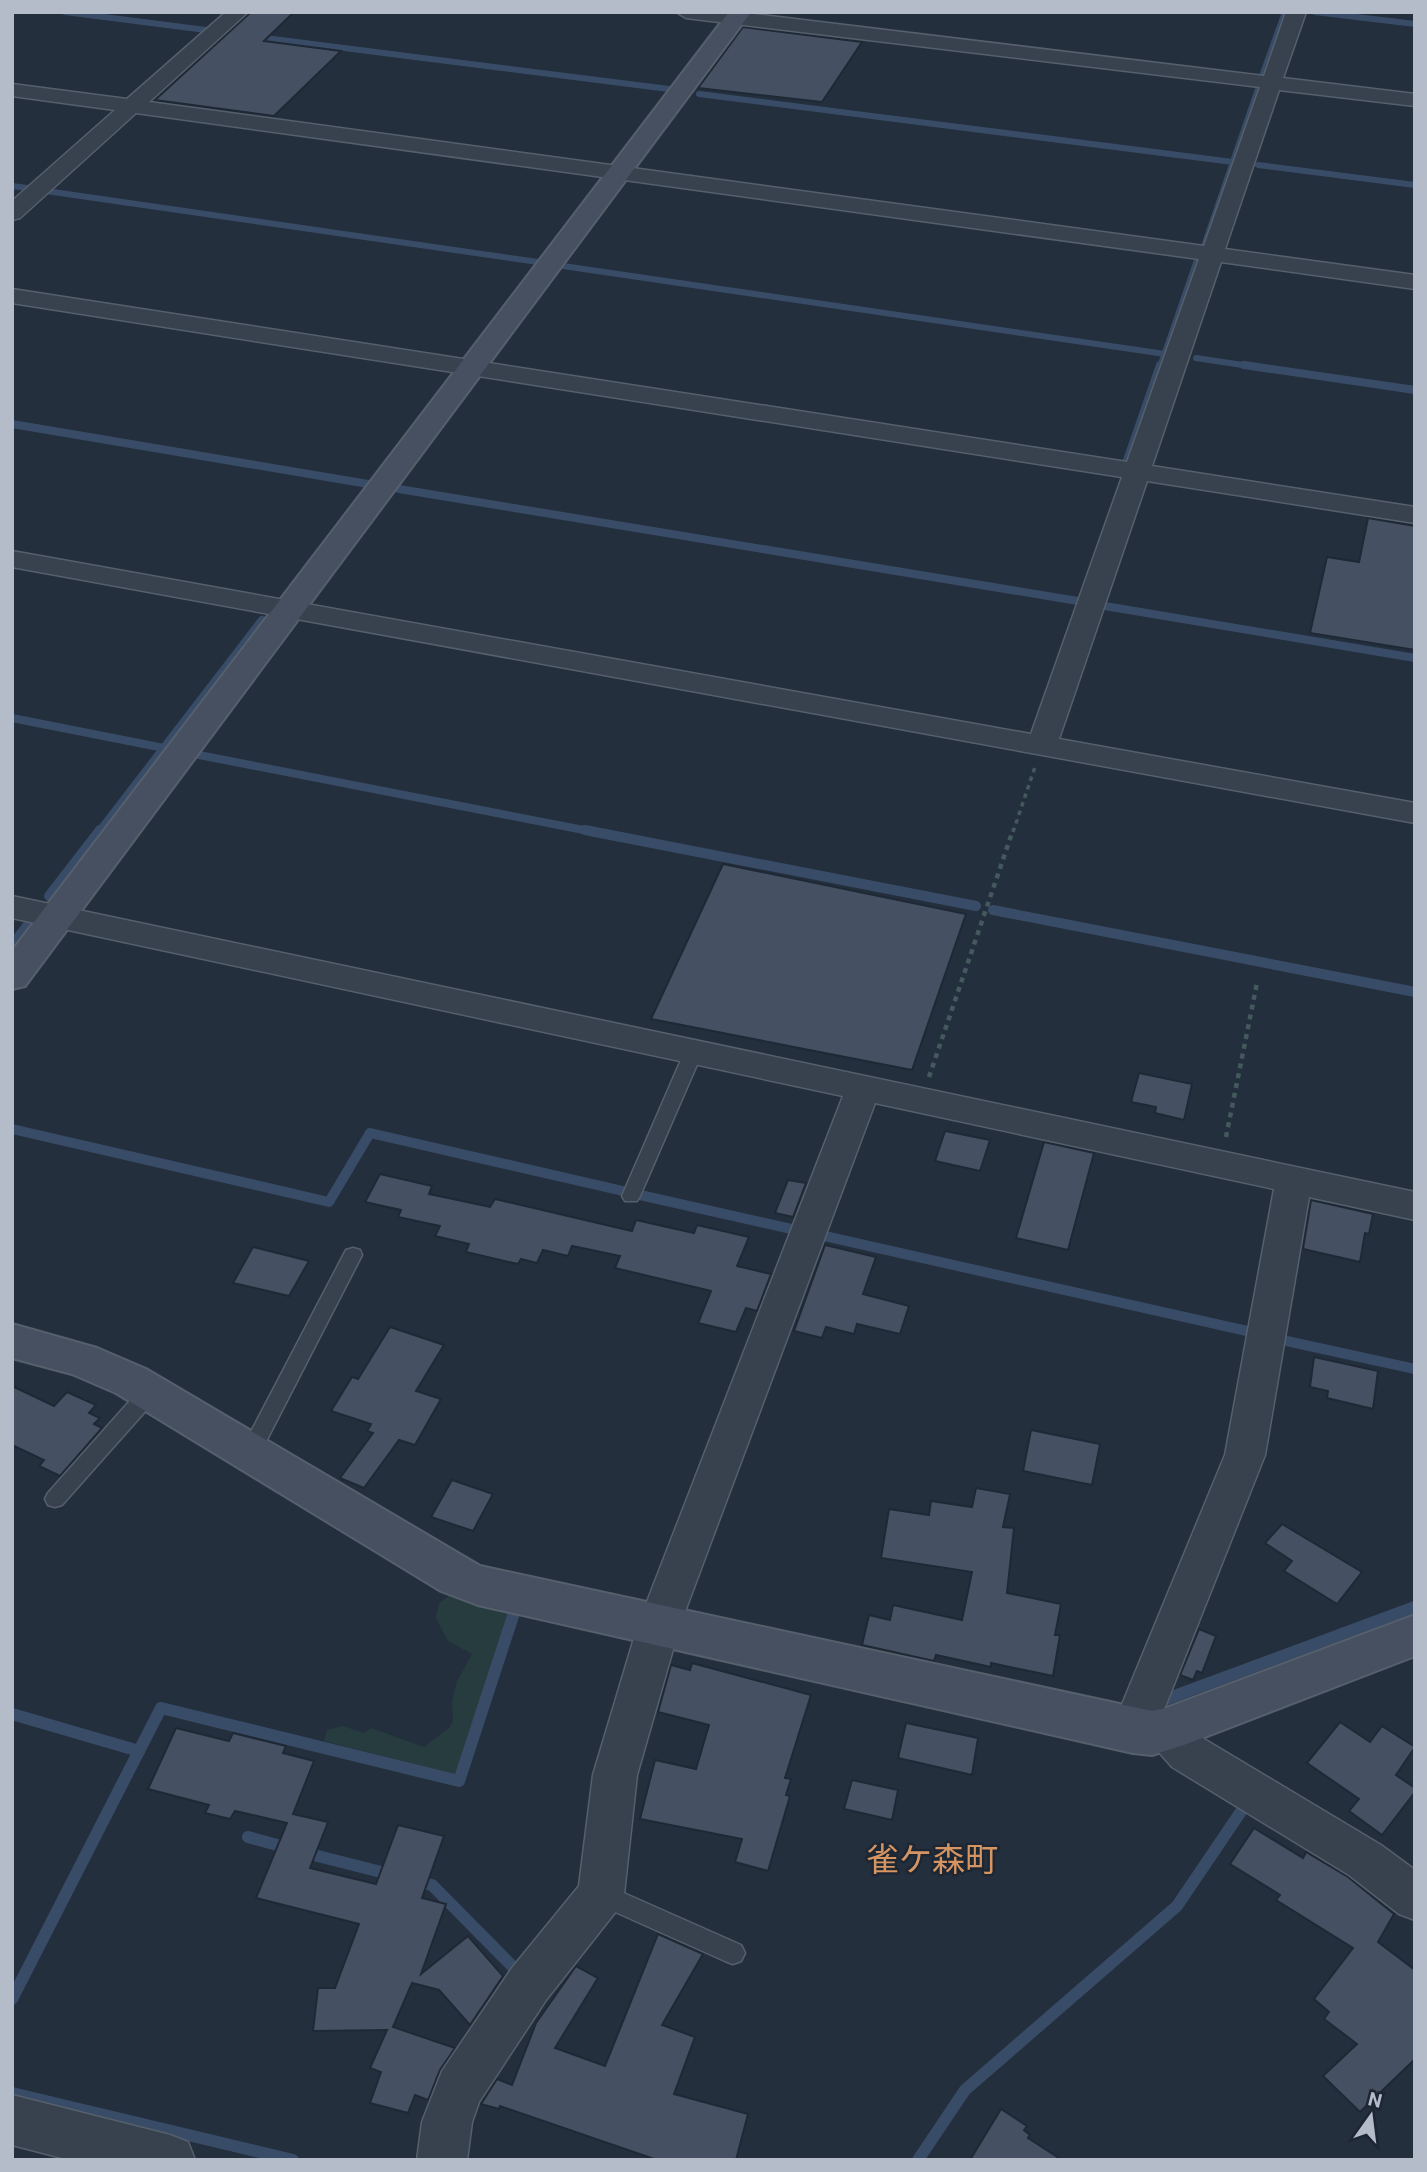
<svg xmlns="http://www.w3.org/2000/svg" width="1427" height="2172" viewBox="0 0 1427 2172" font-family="Roboto,'Noto Sans JP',sans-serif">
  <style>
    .green { fill: #263c3f }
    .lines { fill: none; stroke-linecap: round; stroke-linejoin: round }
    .stream-far3 { stroke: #394c67; stroke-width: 6 }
    .stream-far2 { stroke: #394c67; stroke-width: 8 }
    .stream-far1 { stroke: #394c67; stroke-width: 10 }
    .stream { stroke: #394c67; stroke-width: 12 }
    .building { fill: #455162; stroke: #1f2835; stroke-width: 2 }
    .lane-casing { stroke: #565f6c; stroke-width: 3 }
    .street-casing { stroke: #565f6c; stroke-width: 3 }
    .secondary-casing { stroke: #565f6c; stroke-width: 4 }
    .path-far1 { stroke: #44595c; stroke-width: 3.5; stroke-dasharray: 4.5 4.5; stroke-linecap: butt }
    .path { stroke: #44595c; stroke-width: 4.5; stroke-dasharray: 5 5; stroke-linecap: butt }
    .lane { fill: #38414e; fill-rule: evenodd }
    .street { fill: #38414e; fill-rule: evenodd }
    .secondary { fill: #465061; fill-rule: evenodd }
    .labels { text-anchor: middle; stroke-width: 5; stroke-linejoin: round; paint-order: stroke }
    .near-quarter-label { font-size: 33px; fill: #d59563; stroke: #1d2633 }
  </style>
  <rect width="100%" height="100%" fill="#242f3e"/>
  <path class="green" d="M449,1596L512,1609L456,1775L324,1741L327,1730L343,1726L364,1733L371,1728L424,1747L450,1727L453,1721L452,1702L457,1681L472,1654L448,1641L436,1618L439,1603Z"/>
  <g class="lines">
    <g class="stream-far3">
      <path d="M65,12L206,30"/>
      <path d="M1315,12L1415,24"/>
      <path d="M257,37L669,89"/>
      <path d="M1262,76L1285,12"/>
      <path d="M699,94L1233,162"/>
      <path d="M1258,165L1415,185"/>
      <path d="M12,186L27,188"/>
      <path d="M46,191L538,262"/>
      <path d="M1204,246L1258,89"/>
      <path d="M563,266L1165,354"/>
      <path d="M1196,358L1256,367"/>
      <path d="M1160,367L1197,260"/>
    </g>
    <g class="stream-far2">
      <path d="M1244,365L1415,390"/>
      <path d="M12,424L368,484"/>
      <path d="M1126,463L1160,365"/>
      <path d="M399,489L1084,602"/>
      <path d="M1099,605L1415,658"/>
      <path d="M12,718L164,748"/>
      <path d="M199,755L594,832"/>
      <path d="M99,832L262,620"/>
    </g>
    <g class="stream-far1">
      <path d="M585,830L976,906"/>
      <path d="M49,896L100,830"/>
      <path d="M993,910L1415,992"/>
      <path d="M12,945L27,926"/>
      <path d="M12,1129L329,1202L370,1133L623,1191"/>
      <path d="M640,1195L796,1230"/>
      <path d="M820,1235L1247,1331"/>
      <path d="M1282,1340L1415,1369"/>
    </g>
    <g class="stream">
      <path d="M1161,1701L1415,1607"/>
      <path d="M12,1714L139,1751"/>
      <path d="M248,1837L288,1848"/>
      <path d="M302,1852L393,1875"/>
      <path d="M414,1881L432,1885L522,1976"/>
      <path d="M12,1999L161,1708L459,1781L514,1613"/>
      <path d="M12,2093L293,2160"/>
      <path d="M918,2160L965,2090L1177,1906L1244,1807"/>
    </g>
  </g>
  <g class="building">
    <path d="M251,12H294L264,41L341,51L274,116L155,100Z"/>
    <path d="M743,27L862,42L822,102L698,88Z"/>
    <path d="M1368,518L1415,526V650L1310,633L1327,557L1359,562Z"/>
    <path d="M723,864L966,914L912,1070L651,1019Z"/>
    <path d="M1139,1073L1192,1084L1184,1120L1155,1113L1156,1107L1131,1102Z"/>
    <path d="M945,1131L990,1140L980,1171L935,1161Z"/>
    <path d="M1044,1142L1094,1153L1068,1250L1016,1238Z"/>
    <path d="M380,1174L432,1186L429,1194L490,1207L495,1199L632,1231L636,1220L694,1233L697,1225L749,1237L737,1266L771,1274L757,1311L746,1308L736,1332L698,1323L711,1291L615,1268L620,1256L572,1246L568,1256L543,1250L537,1263L521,1259L518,1264L466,1252L469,1244L435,1236L440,1226L398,1217L401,1210L365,1202Z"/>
    <path d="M788,1180L806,1183L793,1217L775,1213Z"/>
    <path d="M1311,1200L1373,1214L1369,1234L1365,1233L1360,1262L1303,1249Z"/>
    <path d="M825,1245L876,1257L863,1294L909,1306L900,1334L857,1324L854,1334L826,1327L822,1338L794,1331Z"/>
    <path d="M253,1247L309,1261L289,1296L233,1283Z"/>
    <path d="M390,1327L444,1345L416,1391L441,1399L415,1445L399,1440L364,1488L340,1478L373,1433L367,1431L371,1424L331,1411L352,1377L358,1379Z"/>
    <path d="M1314,1357L1378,1371L1373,1409L1327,1398L1328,1391L1310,1387Z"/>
    <path d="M12,1386L54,1406L67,1392L96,1405L89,1413L100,1418L94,1424L102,1428L60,1476L39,1466L44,1460L12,1445Z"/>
    <path d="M1031,1430L1100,1444L1092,1485L1023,1471Z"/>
    <path d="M452,1480L493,1494L473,1531L431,1517Z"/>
    <path d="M976,1488L1010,1494L1003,1527L1014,1528L1007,1593L1061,1604L1055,1635H1060L1053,1676L991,1663V1667L936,1655L934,1661L862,1645L869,1615L890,1620L893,1605L962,1620L972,1572L881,1558L889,1509L929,1515L931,1501L972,1507Z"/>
    <path d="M1282,1524L1362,1572L1337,1604L1284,1571L1292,1561L1265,1543Z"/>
    <path d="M1199,1629L1216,1636L1202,1673L1197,1671L1193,1680L1180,1675Z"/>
    <path d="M692,1663L811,1695L785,1778L791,1779L786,1795L790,1796L768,1871L735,1862L742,1839L640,1819L655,1760L696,1769L709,1725L658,1712L671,1665L690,1670Z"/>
    <path d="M1340,1722L1370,1742L1382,1726L1415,1747L1396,1775L1415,1788V1792L1382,1835L1349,1811L1359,1799L1307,1763Z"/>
    <path d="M906,1723L978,1738L972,1775L898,1758Z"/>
    <path d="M176,1728L229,1741L233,1733L286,1746L283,1753L314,1761L293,1814L328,1822L310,1868L376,1884L398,1825L444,1836L422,1898L446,1904L421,1974L468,1936L503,1976L470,2025L439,1990L412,1983L393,2027L455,2048L440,2070L428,2100L415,2095L408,2113L370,2103L381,2072L370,2068L387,2030L313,2031L318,1988H335L359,1924L256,1898L287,1823L235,1811L230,1819L205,1813L209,1805L148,1789Z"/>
    <path d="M852,1780L898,1790L892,1820L844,1809Z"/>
    <path d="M1254,1828L1303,1858L1306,1852L1348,1877L1394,1914L1378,1942L1415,1970V2059L1360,2112L1323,2076L1357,2044L1324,2019L1329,2012L1314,1999L1353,1948L1276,1900L1280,1895L1230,1864Z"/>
    <path d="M658,1934L703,1954L662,2025L695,2037L674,2094L748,2114L736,2160H657L500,2106L499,2109L481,2104L497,2079L512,2085L536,2023L576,1966L598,1978L555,2048L605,2066Z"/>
    <path d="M1001,2109L1027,2126L1024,2130L1030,2135L1028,2138L1062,2160H970Z"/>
  </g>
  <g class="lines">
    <g class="lane-casing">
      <g id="lane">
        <path d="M693,1047L702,1053L640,1196L637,1201H625L622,1196L684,1053Z"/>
        <path d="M353,1248L360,1250L362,1255L257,1459L250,1461L243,1459L240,1453L243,1447L346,1250Z"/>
        <path d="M150,1384L157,1386L160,1392L157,1398L62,1505L55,1507L48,1505L45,1499L48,1493L143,1386Z"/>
        <path d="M601,1883L741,1945L745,1953L741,1961L733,1964L725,1961L593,1902L589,1894L593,1886Z"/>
      </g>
    </g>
    <g class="street-casing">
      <g id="street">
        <path d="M226,12H248L149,102L1204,246L1260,87L686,18L676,12H737L1264,76L1286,12H1306L1283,78L1415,94V106L1279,90L1225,249L1415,275V289L1221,262L1152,466L1415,507V523L1147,481L1059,739L1415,803V823L12,567V551L1031,734L1122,477L12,303V289L1127,462L1199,259L136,113L20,218L12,220V201L115,110L12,96V84L127,99Z"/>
        <path d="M12,896L1415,1192V1220L1309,1197L1265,1455L1163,1712L1167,1710L1183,1716L1204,1739L1381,1845L1415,1870V1920L1399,1914L1349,1875L1172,1767L1150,1742L1149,1745L1133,1751L1117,1745L1111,1731L1225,1455L1274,1189L875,1103L680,1625L637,1775L624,1894L617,1910L546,2000L479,2102L472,2122L467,2160H417L422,2122L442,2071L512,1968L579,1886L593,1775L638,1625L843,1096L12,918Z"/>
        <path d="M12,2095L170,2135L188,2142L195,2160H70L12,2145Z"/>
      </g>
    </g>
    <g class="secondary-casing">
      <g id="secondary">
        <path d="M729,12H751L25,986L12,989V951Z"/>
        <path d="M12,1324L97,1348L146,1369L480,1566L1152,1711L1166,1708L1415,1615V1656L1184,1745L1152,1755L1133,1753L478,1605L441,1591L116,1393L72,1374L12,1358Z"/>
      </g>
    </g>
    <path class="path-far1" d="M1013,832L1035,767"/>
    <g class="path">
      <path d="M929,1077L1013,830"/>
      <path d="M1226,1137L1257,983"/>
    </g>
    <use href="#lane" class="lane"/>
    <use href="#street" class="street"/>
    <use href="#secondary" class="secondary"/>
  </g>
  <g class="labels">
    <g class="near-quarter-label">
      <text x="932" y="1871">雀ケ森町</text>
    </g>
  </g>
  <rect width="1427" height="2172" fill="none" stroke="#b4bcc9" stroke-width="28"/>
  <g transform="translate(1371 2116) rotate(14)" stroke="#1d2633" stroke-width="5" paint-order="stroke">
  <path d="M0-5L12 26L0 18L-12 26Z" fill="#b4bcc9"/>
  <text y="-10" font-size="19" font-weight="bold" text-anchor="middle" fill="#b4bcc9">N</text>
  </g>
</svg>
